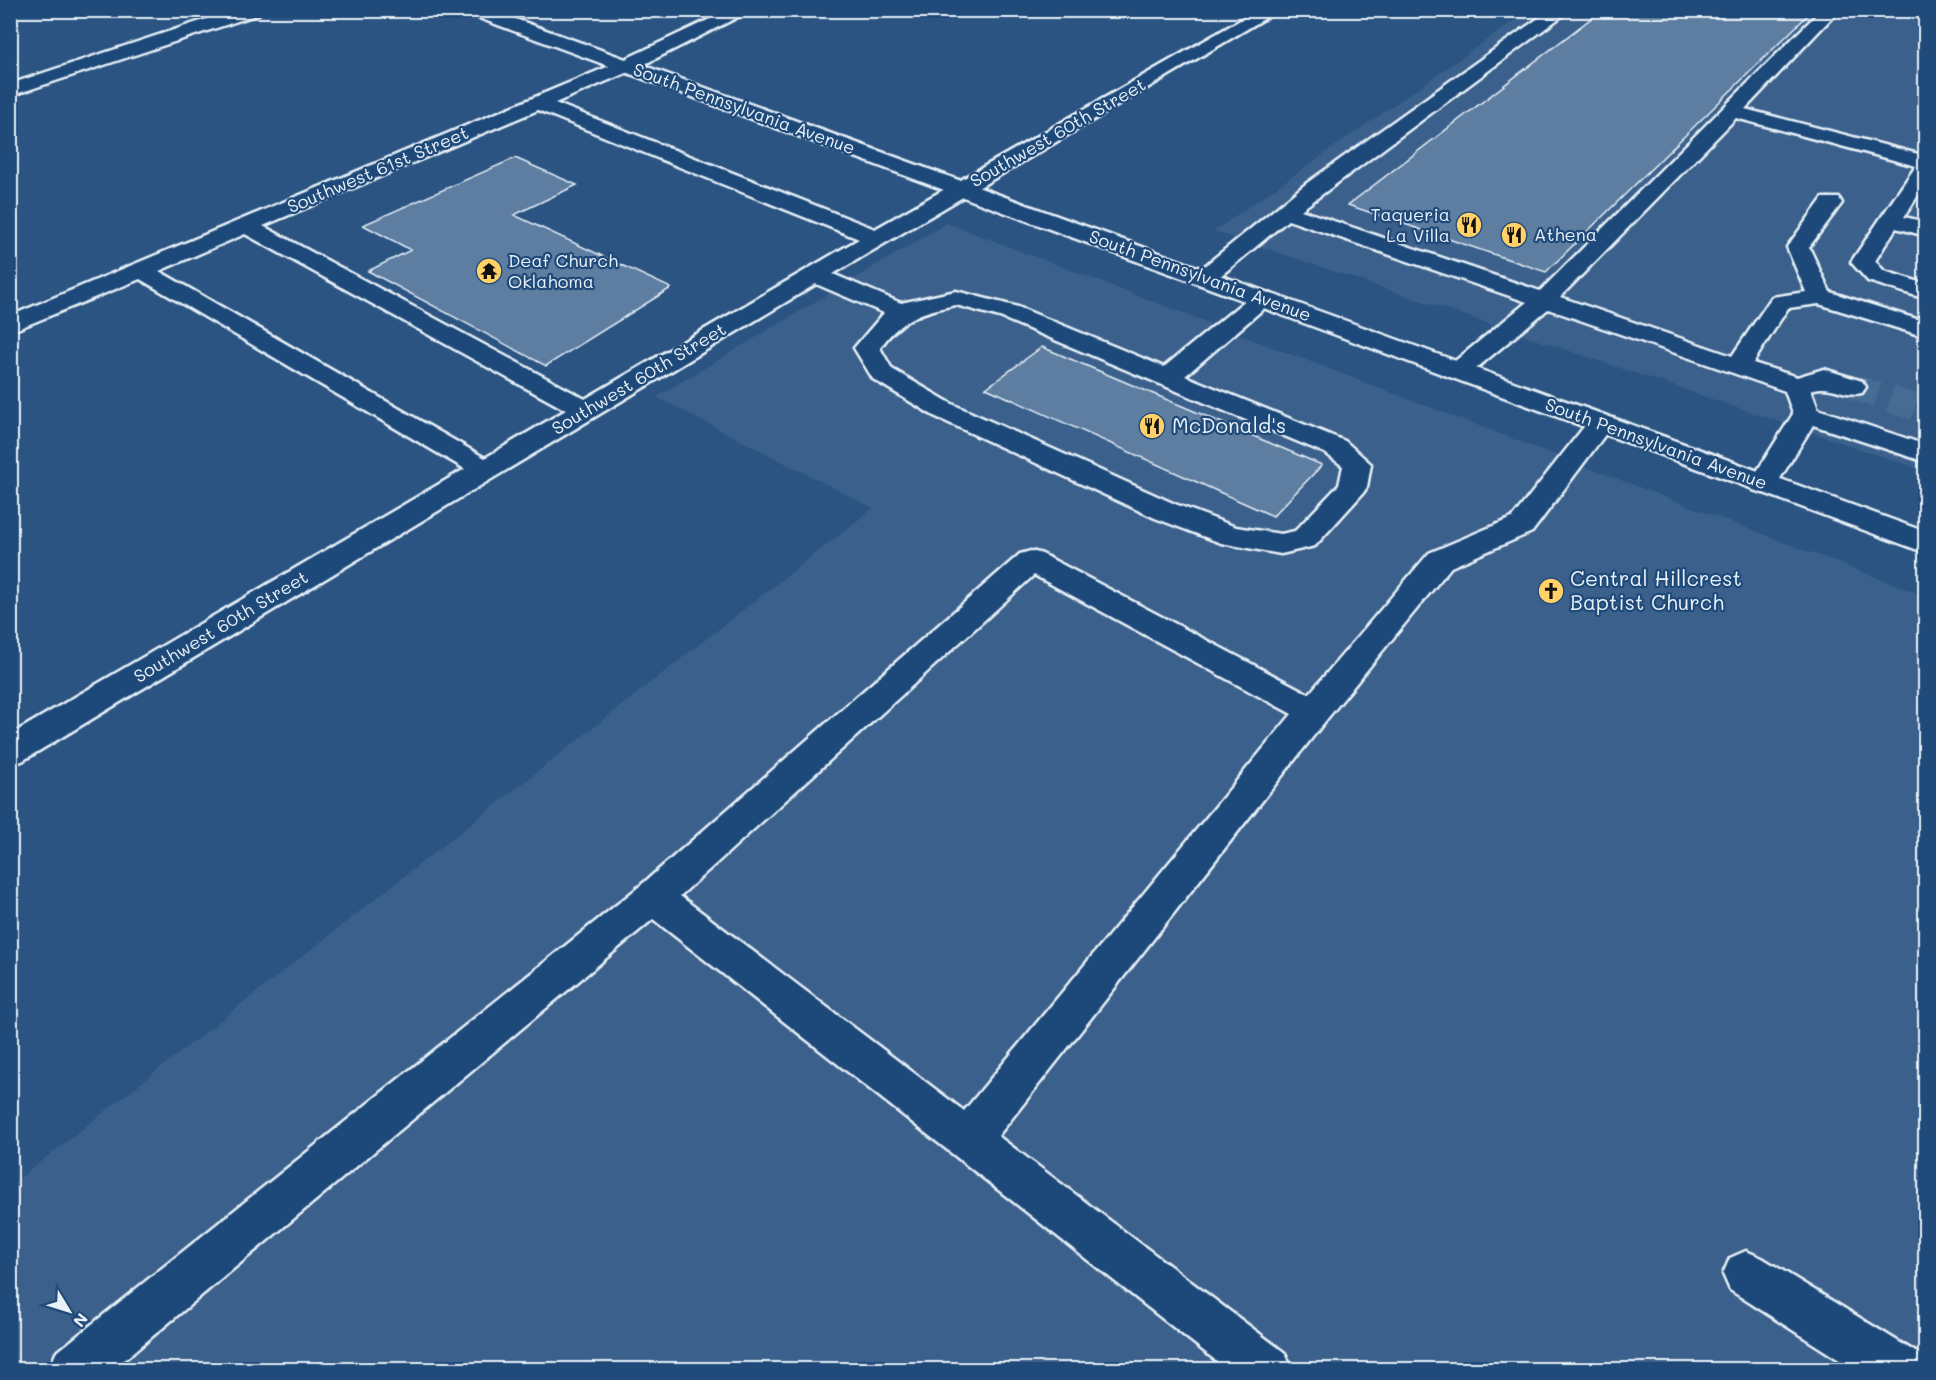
<svg xmlns="http://www.w3.org/2000/svg" width="1936" height="1380" viewBox="0 0 1936 1380" font-family="Mali,sans-serif">
  <style>
    .built { fill: #3a608b }
    .building { fill: #5d7da1; stroke: #e8f1f8; stroke-width: 1.5 }
    .lines { fill: none; stroke-linecap: round; stroke-linejoin: round }
    .minor-tunnel { stroke: #476c94; stroke-width: 26; stroke-dasharray: 26 13; stroke-linecap: butt }
    .minor-casing { stroke: #e8f1f8; stroke-width: 5 }
    .major-casing { stroke: #e8f1f8; stroke-width: 5 }
    .minor { fill: #1f4a7a; fill-rule: evenodd }
    .major { fill: #1f4a7a; fill-rule: evenodd }
    .labels { text-anchor: middle; stroke-width: 4.5; stroke-linejoin: round; paint-order: stroke }
    .far-street-label { font-size: 18px; fill: #e8f1f8; stroke: #1f4a7a }
    .far-poi-label { font-size: 18px; fill: #e8f1f8; stroke: #1f4a7a; text-anchor: start }
    .poi-label { font-size: 21px; fill: #e8f1f8; stroke: #1f4a7a; text-anchor: start }
  </style>
  <rect width="100%" height="100%" fill="#2b5482"/>
  <filter id="ink" filterUnits="userSpaceOnUse"><feTurbulence type="fractalNoise" baseFrequency=".0167" numOctaves="2"/><feDisplacementMap in="SourceGraphic" scale="12" xChannelSelector="R" yChannelSelector="G"/><feConvolveMatrix kernelMatrix="1 2 1 2 8 2 1 2 1" color-interpolation-filters="sRGB"/></filter>
  <g filter="url(#ink)">
    <g class="built">
      <path d="M1528,11H1925V471L1214,231Z"/>
      <path d="M947,223L1925,596V1369L11,1370V1185L873,508L656,397Z"/>
    </g>
    <g class="building">
      <path d="M1602,10H1813L1546,272L1348,205Z"/>
      <path d="M515,158L577,185L514,215L671,288L546,366L368,271L411,250L363,225Z"/>
      <path d="M1042,347L1322,465L1273,516L986,388Z"/>
    </g>
    <g class="lines">
      <path class="minor-tunnel" d="M1853,387L1926,411"/>
      <g class="minor-casing">
        <g id="minor">
          <path d="M234,10H261L259,14L10,96V84Z"/>
          <path d="M729,10H752L633,70L555,103L875,229L1258,10H1279L833,274L901,303L956,291L1018,307L1164,367L1253,294H1269L1273,299L1269,304L1185,376L1345,441L1371,464L1367,487L1363,493L1315,546L1281,554L1221,543L1155,518L934,416L873,379L854,348L884,313L816,284L22,761L10,765V735L465,469L140,279L10,332V316L619,62ZM538,110L859,239L585,399L263,226ZM245,234L566,410L485,458L159,271ZM956,305L1000,317L1325,453L1343,466L1339,485L1295,531L1281,534L1236,527L1175,504L952,404L892,369L880,348C900,319 922,311 956,305Z"/>
          <path d="M1550,10H1570L1301,210L1540,291L1821,10H1839L1745,109L1926,156V183L1904,217L1926,222V236L1896,228L1875,261L1884,271L1926,284V299L1868,281L1851,262L1916,166L1736,118L1560,297L1732,356L1772,297L1806,292L1787,247L1823,198H1839L1842,203L1809,247L1830,292L1926,322V337L1819,304L1788,308L1753,363L1797,377L1824,369L1862,381L1866,387L1862,393C1842,397 1832,383 1811,390L1818,409L1926,445V462L1813,425L1773,490L1763,493L1753,490L1749,484L1793,414L1785,391L1548,309L1467,376L1458,379L1449,376L1445,371L1449,366L1527,302L1288,220L1212,283H1196L1192,278L1196,273L1307,183Z"/>
          <path d="M1600,416L1609,418L1613,424L1532,532L1451,567L1326,720L998,1136L1285,1353L1292,1370H1228L653,919L112,1370H49L56,1353L640,886L1020,554L1031,551L1042,554L1309,694L1429,553L1512,518L1591,418ZM1034,575L1292,714L964,1111L680,896Z"/>
          <path d="M1746,1251L1762,1258L1917,1353L1924,1370H1855L1730,1290L1723,1274L1730,1258Z"/>
        </g>
      </g>
      <g class="major-casing">
        <path id="major" d="M466,10H491L1926,532V553L468,14Z"/>
      </g>
      <use href="#minor" class="minor"/>
      <use href="#major" class="major"/>
    </g>
  </g>
  <defs>
    <g id="restaurant-disc" transform="scale(1.35)"><circle r="9.5" fill="#ffd166" stroke="#1f4a7a"/><path d="M-5-6h1v4h1v-4h1v4h1v-4h1v5L-1.5 .5V6h-2V.5L-5-1ZM5-6V6H3V1.5H1.5Q1.5-4 5-6Z" fill="#111"/></g>
    <g id="temple-disc" transform="scale(1.35)"><circle r="9.5" fill="#ffd166" stroke="#1f4a7a"/><path d="M0-6L5-2H3V0L6.5 2.5H4V6H1.5V3h-3V6H-4V2.5H-6.5L-3 0V-2H-5Z" fill="#111"/></g>
    <g id="church-disc" transform="scale(1.35)"><circle r="9.5" fill="#ffd166" stroke="#1f4a7a"/><path d="M-1.2-6h2.4v3.5h3.3v2.4h-3.3V6h-2.4V-.1h-3.3v-2.4h3.3Z" fill="#111"/></g>
  </defs>
  <g fill-rule="evenodd">
    <use href="#restaurant-disc" x="1469" y="225"/>
    <use href="#restaurant-disc" x="1514" y="235"/>
    <use href="#temple-disc" x="489" y="271"/>
    <use href="#restaurant-disc" x="1152" y="426"/>
    <use href="#church-disc" x="1551" y="591"/>
  </g>
  <g class="labels">
    <g class="far-street-label">
      <text transform="translate(744 109) rotate(20)" y="6">South Pennsylvania Avenue</text>
      <text transform="translate(1058 133) rotate(-30)" y="6">Southwest 60th Street</text>
      <text transform="translate(378 170) rotate(-23)" y="6">Southwest 61st Street</text>
      <text transform="translate(1200 276) rotate(20)" y="6">South Pennsylvania Avenue</text>
      <text transform="translate(639 379) rotate(-31)" y="6">Southwest 60th Street</text>
      <text transform="translate(1656 444) rotate(20)" y="6">South Pennsylvania Avenue</text>
      <text transform="translate(221 627) rotate(-31)" y="6">Southwest 60th Street</text>
    </g>
    <g class="far-poi-label">
      <text x="1450" y="221" text-anchor="end">Taqueria<tspan x="1450" dy="21">La Villa</tspan></text>
      <text x="1534" y="241">Athena</text>
      <text x="508" y="267">Deaf Church<tspan x="508" dy="21">Oklahoma</tspan></text>
    </g>
    <g class="poi-label">
      <text x="1172" y="433">McDonald's</text>
      <text x="1570" y="586">Central Hillcrest<tspan x="1570" dy="24">Baptist Church</tspan></text>
    </g>
  </g>
  <rect width="1936" height="1380" fill="none" stroke="#1f4a7a" stroke-width="36"/>
  <rect x="18" y="18" width="1900" height="1344" fill="none" stroke="#e8f1f8" stroke-width="2" filter="url(#ink)"/>
  <g transform="translate(69 1311) rotate(128)" stroke="#1f4a7a" stroke-width="4.5" paint-order="stroke">
  <path d="M0-4.5L10 22L0 15L-10 22Z" fill="#e8f1f8"/>
  <text y="-9" font-size="16" font-weight="bold" text-anchor="middle" fill="#e8f1f8">N</text>
  </g>
</svg>
